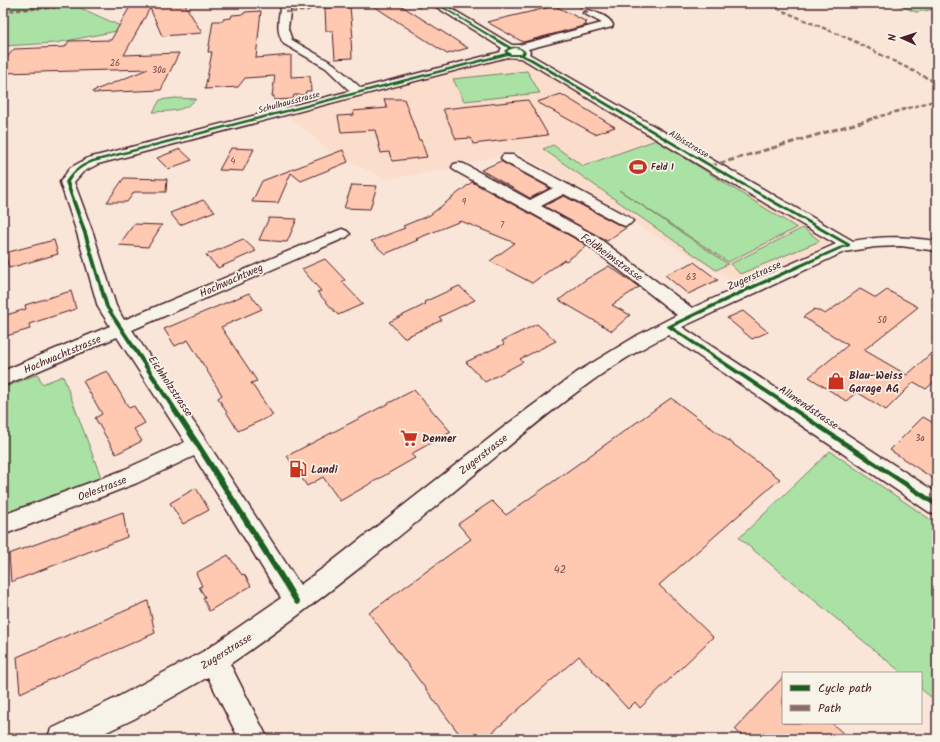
<svg xmlns="http://www.w3.org/2000/svg" width="940" height="742" viewBox="0 0 940 742" font-family="Kalam,sans-serif">
  <style>
    .built { fill: #fbddcc }
    .green { fill: #aae1a4; stroke: #7a8068 }
    .building { fill: #ffc8b1; stroke: #4a1f2b }
    .lines { fill: none; stroke-linecap: round; stroke-linejoin: round }
    .street-casing { stroke: #4a1f2b; stroke-width: 3 }
    .street { fill: #f7f3e8; fill-rule: evenodd }
    .quiet-far1 { stroke: #8d6e63; stroke-width: 2.5; stroke-dasharray: 4.5 2.5; stroke-linecap: butt }
    .quiet { stroke: #8d6e63; stroke-width: 3; stroke-dasharray: 6 3; stroke-linecap: butt }
    .cycleway-casing { stroke: #f7f3e8; stroke-width: 3 }
    .cycleway { fill: #1b5e20; fill-rule: evenodd }
    .labels { text-anchor: middle; stroke-width: 3.5; stroke-linejoin: round; paint-order: stroke }
    .number-label { font-size: 9px; fill: #77494c }
    .far-street-label { font-size: 9px; fill: #4a1f2b; stroke: #f7f3e8 }
    .far-poi-label { font-size: 9px; font-weight: bold; fill: #4a1f2b; stroke: #f7f3e8; text-anchor: start }
    .street-label { font-size: 11px; fill: #4a1f2b; stroke: #f7f3e8 }
    .poi-label { font-size: 11px; font-weight: bold; fill: #4a1f2b; stroke: #f7f3e8; text-anchor: start }
    .near-number-label { font-size: 11px; fill: #77494c }
  </style>
  <rect width="100%" height="100%" fill="#f9e6d8"/>
  <filter id="ink" filterUnits="userSpaceOnUse"><feTurbulence type="fractalNoise" baseFrequency=".025" numOctaves="2"/><feDisplacementMap in="SourceGraphic" scale="8" xChannelSelector="R" yChannelSelector="G"/><feConvolveMatrix kernelMatrix="1 2 1 2 8 2 1 2 1" color-interpolation-filters="sRGB"/></filter>
  <g filter="url(#ink)">
    <path class="built" d="M507,54L522,55L849,245L746,290L516,151L444,170L386,179L327,150L310,133L283,113Z"/>
    <g class="green">
      <path d="M3,3H77L72,4L127,29L56,43L3,46Z"/>
      <path d="M893,3H937V9L916,12Z"/>
      <path d="M527,71L540,93L464,101L453,79Z"/>
      <path d="M175,98L196,99C184,112 170,111 153,112L160,100Z"/>
      <path d="M656,140L797,228L728,262L619,190L728,264L716,270L543,149L553,145L583,166Z"/>
      <path d="M803,228L820,241L740,274L730,264Z"/>
      <path d="M38,374L42,384L63,376L102,480L3,517V388Z"/>
      <path d="M830,451L937,524V702L921,689V673H902L739,538Z"/>
    </g>
    <g class="building">
      <path d="M132,3H184L202,33L162,36L150,8L124,55L179,53L161,90L93,93V91L148,69L3,73V62L14,49L65,47L69,41L111,40Z"/>
      <path d="M369,3H397L468,48L447,54Z"/>
      <path d="M555,6L587,22L584,23L587,25L523,42L487,22Z"/>
      <path d="M350,7L353,38H351L352,58L335,59L333,31H326L325,8Z"/>
      <path d="M261,11L256,58L291,55V77L310,76L311,91H306L305,95H294L293,99L274,100V96H272L275,76L245,78L238,87L205,89L212,52H208L213,21H223V19L231,18L232,15L244,14L245,12Z"/>
      <path d="M561,94L615,127L595,134L537,102Z"/>
      <path d="M384,99H404L419,140H421L427,157L392,161L389,152L381,153L375,130L341,132L338,116L354,115L353,111L387,108Z"/>
      <path d="M528,100L548,135L473,144L471,138L456,139L443,109Z"/>
      <path d="M231,148L254,149L243,171L219,170Z"/>
      <path d="M180,149L192,160L168,169L157,158Z"/>
      <path d="M343,150L348,162L301,181L291,173L278,203L252,202L262,181Z"/>
      <path d="M501,161L502,162L550,188L530,198L481,170Z"/>
      <path d="M124,178L167,179L166,192H134L127,202H107Z"/>
      <path d="M472,182L583,243L587,246L566,261L564,260L532,283L490,261L515,243L461,221L416,239L418,240L385,254L371,241L405,228L403,226L430,215Z"/>
      <path d="M352,185L377,186L370,209L344,208Z"/>
      <path d="M564,196L619,225L627,227L607,241L544,206Z"/>
      <path d="M203,200L215,211L180,225L170,213Z"/>
      <path d="M269,218L297,219L287,242L259,240Z"/>
      <path d="M134,224L162,225L148,247L119,245Z"/>
      <path d="M243,239L256,251L218,268L206,255Z"/>
      <path d="M54,240L58,254L9,268L5,253Z"/>
      <path d="M325,259L345,280L342,282L363,304L338,315L317,292L321,291L302,269Z"/>
      <path d="M694,262L718,280L688,294L665,275Z"/>
      <path d="M609,266L639,287L612,305L630,315L612,331L559,300L585,280Z"/>
      <path d="M459,286L475,300L439,317L442,320L404,338L389,322L426,304L424,302Z"/>
      <path d="M860,289L876,298L887,290L918,307L864,350L907,375L937,348V379L926,389L914,382L886,410L857,392L846,401L809,377L848,345L803,317L815,309L825,314Z"/>
      <path d="M71,291L76,309L29,324L30,329L3,337V316L26,309L25,305Z"/>
      <path d="M249,293L262,309L221,327L257,381L251,383L273,415L238,431L218,398L222,395L188,340L175,346L164,329Z"/>
      <path d="M743,311L768,332L752,339L727,318Z"/>
      <path d="M537,324L556,341L520,359L523,362L485,382L466,362L504,344L502,341Z"/>
      <path d="M107,371L129,408L134,406L145,423L134,429L142,441L116,454L95,418L102,414L83,381Z"/>
      <path d="M414,390L451,432L411,454L415,458L340,501L323,477L307,486L287,456Z"/>
      <path d="M671,398L780,479L659,585L713,637L640,708L635,702L628,709L579,656L485,739H463L369,613L471,539L458,524L492,501L506,515Z"/>
      <path d="M923,417L937,425V481L890,450Z"/>
      <path d="M196,488L209,510L183,524L170,503Z"/>
      <path d="M123,512L127,537L11,582L9,554Z"/>
      <path d="M228,555L242,575L244,574L251,586L209,611L203,598L205,597L199,587L202,586L196,573Z"/>
      <path d="M148,601L155,633L20,693L17,657Z"/>
      <path d="M783,677V723H832L849,739H745L735,729Z"/>
    </g>
    <g class="lines">
      <g class="street-casing">
        <path id="street" d="M281,3H291L288,29L292,40L334,64L361,88L501,52L500,51L502,48L430,3H442L512,45H519L602,23L583,13L588,10C596,12 610,17 613,25L612,27L528,49L530,52L529,54L853,241C886,235 905,237 937,241V251L901,246L875,247L844,252L682,327L937,493V515L929,512L668,335C597,370 536,424 475,474C395,540 315,606 230,664L268,739H239L208,677L134,719L92,739H47L51,729L114,699L204,651L281,598L194,456L137,483L3,535V515L121,471L185,442L117,337L3,386V371L110,326L98,307L77,233L60,182L70,168L88,158L350,91L326,68L284,44C275,31 279,18 281,3ZM507,57L520,58L528,62L706,169L836,244L692,308L596,236L541,206L564,194L620,224L625,226L630,224L633,221L630,218L513,155H503L501,158L503,161L553,188L530,200L464,164L459,163L454,164L452,167L454,170L584,242L677,315L638,335L579,371L509,423L330,563L300,585L205,439L132,330L347,237L350,234L347,231L342,229L337,231L124,320L116,306L93,233L74,182L83,172L98,164Z"/>
      </g>
      <use href="#street" class="street"/>
      <g class="quiet-far1">
        <path d="M574,3L588,13"/>
        <path d="M764,3L852,40L937,83"/>
        <path d="M418,8L422,3"/>
        <path d="M3,11L76,6L91,3"/>
        <path d="M285,12L305,11L317,6L365,5L376,3"/>
        <path d="M874,118L937,100"/>
      </g>
      <path class="quiet" d="M711,166L878,117"/>
      <g class="cycleway-casing">
        <path id="cycleway" d="M434,3H437L511,47C517,46 522,47 526,52L524,55L533,59L712,165L850,244V246L841,249L748,291L673,327L937,502V508L667,327V326L744,289L839,247L846,245L710,167L531,61L521,56H510L508,55L94,162C83,166 75,171 69,182L87,233L109,307L200,443L282,572L300,602L299,604L297,605L295,604L196,447L105,307L83,233L65,182C72,171 80,165 92,160L506,53L504,51L508,48ZM515,48L520,49L523,52L521,54H511L507,51L511,49Z"/>
      </g>
      <use href="#cycleway" class="cycleway"/>
    </g>
  </g>
  <defs>
    <g id="stadium-bare" transform="scale(1.38)"><path d="M0-5a6.5 5 0 1 0 0 10a6.5 5 0 1 0 0-10ZM-3.5-1.8h7v3.6h-7Z" fill="#c8321e" stroke="#f7f3e8" stroke-width="2.5" paint-order="stroke"/></g>
    <g id="shop-bare" transform="scale(1.38)"><path d="M-5-2.5h2.3a2.7 3.5 0 0 1 5.4 0H5L5.5 6h-11ZM-1.5-2.5h3a1.5 2.3 0 0 0-3 0Z" fill="#c8321e" stroke="#f7f3e8" stroke-width="2.5" paint-order="stroke"/></g>
    <g id="supermarket-bare" transform="scale(1.38)"><path d="M-6-5.5h2.5l.6 2H6L4.5 2H-2.5L-4.4-4H-6ZM-1.5 3.2a1.3 1.3 0 1 0 .1 0ZM3 3.2a1.3 1.3 0 1 0 .1 0Z" fill="#c8321e" stroke="#f7f3e8" stroke-width="2.5" paint-order="stroke"/></g>
    <g id="fuel-bare" transform="scale(1.38)"><path d="M-5.5-6h7V0h2V4h1.3V-2.5L3-4.5l.8-.8L6-3V5H2.5V1h-1V6h-7ZM-4.2-4.7v3.2H.2V-4.7Z" fill="#c8321e" stroke="#f7f3e8" stroke-width="2.5" paint-order="stroke"/></g>
  </defs>
  <g fill-rule="evenodd">
    <use href="#stadium-bare" x="638" y="167"/>
    <use href="#shop-bare" x="836" y="381"/>
    <use href="#supermarket-bare" x="409" y="438"/>
    <use href="#fuel-bare" x="298" y="469"/>
  </g>
  <g class="labels">
    <g class="number-label">
      <text x="115" y="66">26</text>
      <text x="159" y="73">30a</text>
      <text x="233" y="164">4</text>
      <text x="464" y="205">9</text>
      <text x="502" y="228">7</text>
      <text x="691" y="280">63</text>
      <text x="882" y="323">50</text>
      <text x="920" y="441">3a</text>
    </g>
    <g class="far-street-label">
      <text transform="translate(289 102) rotate(-15)" y="3">Schulhausstrasse</text>
      <text transform="translate(689 144) rotate(31)" y="3">Albisstrasse</text>
    </g>
    <g class="far-poi-label">
      <text x="651" y="170">Feld 1</text>
    </g>
    <g class="street-label">
      <text transform="translate(612 257) rotate(36)" y="4">Feldheimstrasse</text>
      <text transform="translate(754 275) rotate(-24)" y="4">Zugerstrasse</text>
      <text transform="translate(231 280) rotate(-24)" y="4">Hochwachtweg</text>
      <text transform="translate(62 354) rotate(-23)" y="4">Hochwachtstrasse</text>
      <text transform="translate(171 386) rotate(56)" y="4">Eichholzstrasse</text>
      <text transform="translate(809 407) rotate(34)" y="4">Allmendstrasse</text>
      <text transform="translate(483 454) rotate(-38)" y="4">Zugerstrasse</text>
      <text transform="translate(102 488) rotate(-21)" y="4">Oelestrasse</text>
      <text transform="translate(226 651) rotate(-32)" y="4">Zugerstrasse</text>
    </g>
    <g class="poi-label">
      <text x="849" y="379">Blau-Weiss<tspan x="849" dy="13">Garage AG</tspan></text>
      <text x="422" y="442">Denner</text>
      <text x="311" y="473">Landi</text>
    </g>
    <g class="near-number-label">
      <text x="560" y="573">42</text>
    </g>
  </g>
  <rect width="940" height="742" fill="none" stroke="#f7f3e8" stroke-width="16"/>
  <rect x="8" y="8" width="924" height="726" fill="none" stroke="#4a1f2b" stroke-width="1.5" filter="url(#ink)"/>
  <rect x="782" y="672" width="140" height="52" fill="#f7f3e8" stroke="#b29e9c"/>
  <rect x="790" y="685" width="20" height="6" fill="#1b5e20" stroke="#b29e9c"/>
  <text x="818" y="692" font-size="12" fill="#4a1f2b">Cycle path</text>
  <rect x="790" y="705" width="20" height="6" fill="#8d6e63" stroke="#b29e9c"/>
  <text x="818" y="712" font-size="12" fill="#4a1f2b">Path</text>
  <g transform="translate(902 38) rotate(273)" stroke="#f7f3e8" stroke-width="3" paint-order="stroke">
  <path d="M0-3L7 15L0 10L-7 15Z" fill="#4a1f2b"/>
  <text y="-6" font-size="11" font-weight="bold" text-anchor="middle" fill="#4a1f2b">N</text>
  </g>
</svg>
